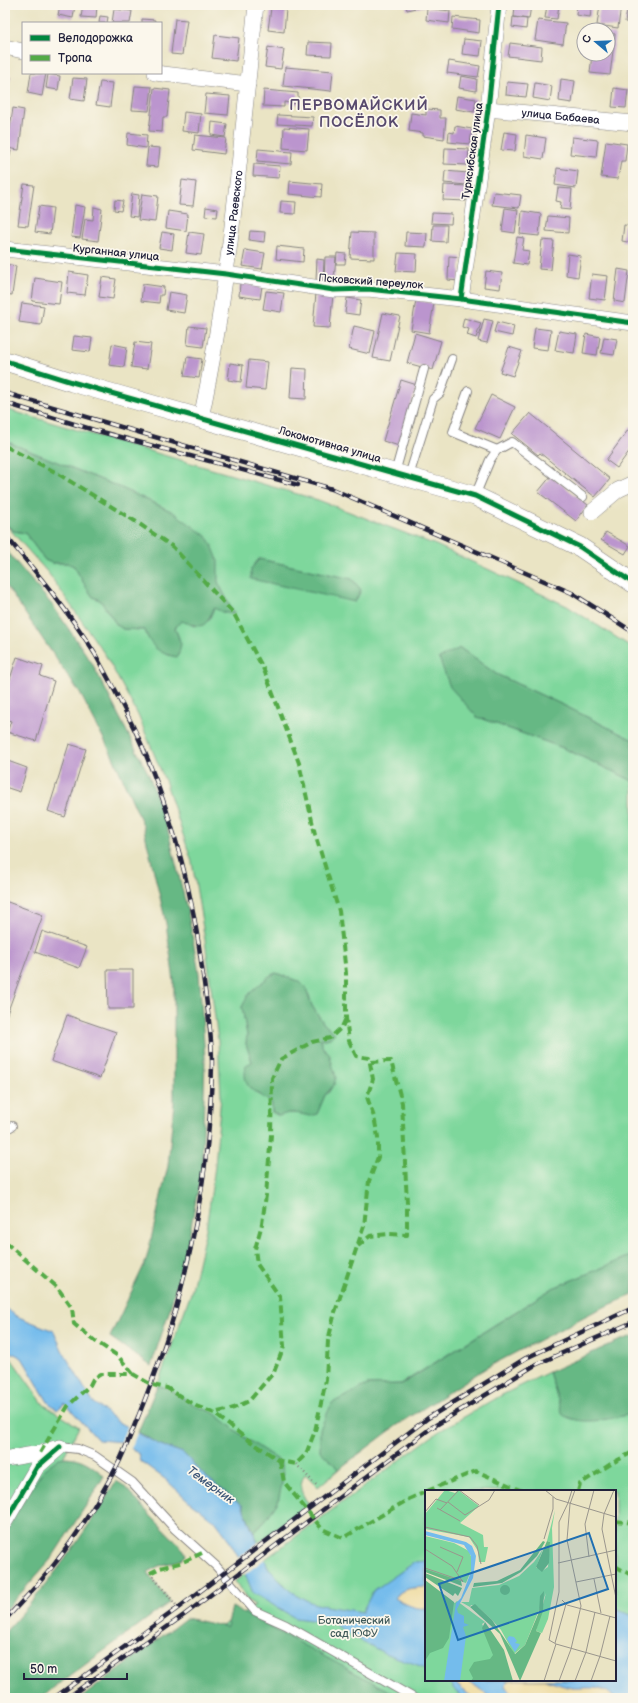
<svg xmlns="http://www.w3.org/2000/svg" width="638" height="1703" viewBox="0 0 638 1703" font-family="'Balsamiq Sans',sans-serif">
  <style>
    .green { fill: #7ed79c; stroke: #507c6c; fill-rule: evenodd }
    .forest { fill: #66b884; stroke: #446d60 }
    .sand { fill: #eeda9e; stroke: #887e6c }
    .water { fill: #74bcec; stroke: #4b6f94 }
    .pier { fill: #eae4c4 }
    .building { fill: #bb95ce }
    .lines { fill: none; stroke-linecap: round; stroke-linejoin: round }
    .service-casing { stroke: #868380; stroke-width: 10 }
    .minor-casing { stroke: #868380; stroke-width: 16 }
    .tertiary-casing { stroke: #868380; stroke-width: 20 }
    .path { stroke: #868380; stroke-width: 2.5; stroke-dasharray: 1 3; stroke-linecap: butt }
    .service { stroke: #fff; stroke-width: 8 }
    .minor { stroke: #fff; stroke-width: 15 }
    .tertiary { stroke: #fff; stroke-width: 19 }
    .rail-casing { stroke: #22223b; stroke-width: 4.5 }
    .rail { stroke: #fbf7ec; stroke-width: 3; stroke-dasharray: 9; stroke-linecap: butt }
    .quiet { stroke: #53aa46; stroke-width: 4; stroke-dasharray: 8 4; stroke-linecap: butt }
    .cycleway-casing { stroke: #fbf7ec; stroke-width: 8 }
    .cycleway { stroke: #00873e; stroke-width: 5 }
    .labels { text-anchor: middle; stroke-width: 3.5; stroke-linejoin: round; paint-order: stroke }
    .street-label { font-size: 11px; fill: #22223b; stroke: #fbf7ec }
    .park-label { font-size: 11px; fill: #3e5858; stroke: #fbf7ec }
    .water-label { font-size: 12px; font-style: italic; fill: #3f5879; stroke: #fbf7ec }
    .district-label { font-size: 15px; font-weight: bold; letter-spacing: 1px; fill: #584a6e; stroke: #fbf7ec }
    .inset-road { fill: none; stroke: #9a968d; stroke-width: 1 }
    .view { fill: #1f6fb2; fill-opacity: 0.15; stroke: #1f6fb2; stroke-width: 2 }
    .inset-edge { fill: none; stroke: #22223b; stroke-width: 2 }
  </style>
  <rect width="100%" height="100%" fill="#fbf7ec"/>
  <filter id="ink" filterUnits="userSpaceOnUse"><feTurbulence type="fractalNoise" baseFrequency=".025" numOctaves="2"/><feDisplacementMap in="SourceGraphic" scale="8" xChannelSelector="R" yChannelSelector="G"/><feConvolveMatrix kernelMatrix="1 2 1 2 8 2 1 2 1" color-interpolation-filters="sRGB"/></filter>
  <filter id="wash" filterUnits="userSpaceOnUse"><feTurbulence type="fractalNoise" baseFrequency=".012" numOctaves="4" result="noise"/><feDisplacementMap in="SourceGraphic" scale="16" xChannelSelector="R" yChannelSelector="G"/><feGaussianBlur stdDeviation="0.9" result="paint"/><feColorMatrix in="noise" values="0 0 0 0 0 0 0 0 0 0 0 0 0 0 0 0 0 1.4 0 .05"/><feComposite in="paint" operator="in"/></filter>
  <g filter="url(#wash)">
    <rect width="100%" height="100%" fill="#eae4c4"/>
    <g class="green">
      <path d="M5,409L318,500L436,545L567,606L633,648V740L565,706L496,674L460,648L477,717L563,748L629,779L633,782V1255L553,1288L401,1384L367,1385L320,1450L339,1469L318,1487L305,1474C298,1486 301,1494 309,1504L258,1543L254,1532L267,1518L282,1483L284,1473L214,1413L196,1406L167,1388L157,1386L191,1293L206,1229L215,1166L221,1095L218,1041L205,940L192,862L166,783L138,715L106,656L49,574L7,526L14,531L25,533L45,560L52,563H67L74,566L86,587L93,597L100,600L117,625L123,629L145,630C149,645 163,655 178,657L179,638L175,628L181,620L194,626L209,620L214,608L234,613L218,582L173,512L119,487L5,441ZM259,559L352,579L361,590L355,602L251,569ZM276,973L300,982L309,995L312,1006L324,1024L330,1030V1038L319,1040L323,1048L329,1053L330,1091L325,1095L317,1114L288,1113L279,1115L272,1112V1104L265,1098L257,1094L252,1062L246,1044L247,1035L242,1007C252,993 261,981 276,973Z"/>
      <path d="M5,1350L44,1405L79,1427L18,1544L5,1559Z"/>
      <path d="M633,1371V1698H134L170,1659L255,1605L247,1600L235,1581L246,1573L249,1581L285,1585L273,1575L264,1560L438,1432L502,1395L549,1372L559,1403ZM426,1491H615V1680H426Z"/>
    </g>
    <g class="forest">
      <path d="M5,441L119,487L173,512L206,536L212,545L218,560V582L234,614L222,612L214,608C204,630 203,628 181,621L175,628L181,644L178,657C161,655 150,647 145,630L123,629L117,625L100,600L93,597L86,587L74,566L67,563H52L45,560L25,533L14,531L5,524Z"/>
      <path d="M5,549L53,606L92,663L149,775L166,823L188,913L199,973L205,1058L202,1168L188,1242L169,1312L151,1366L110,1337L146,1261L168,1166L174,1102V982L166,923L143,825L113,757L81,695L5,584Z"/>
      <path d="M259,559L352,579L361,590L355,602L251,579V569Z"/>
      <path d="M460,648L496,674L565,706L633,740V782L629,779L563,748L477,717L450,687L439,658Z"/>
      <path d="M276,973L300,982L306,988L312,1006L324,1024L335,1033L330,1038L320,1040L323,1048L329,1053L336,1077L334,1085L325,1095L317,1114L311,1116L295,1113H288L279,1116L272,1112V1104C257,1090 241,1092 246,1065L252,1062L246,1044L247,1035L242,1007L248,995L268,977Z"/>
      <path d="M633,1255V1295L597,1310L486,1368L396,1426L339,1469L320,1451V1429L332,1403L367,1385L402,1384L553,1288Z"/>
      <path d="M633,1336V1414C610,1418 584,1427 563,1415L549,1372L616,1342Z"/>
      <path d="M157,1386L167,1388L196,1406L214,1413L244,1437L280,1461L284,1473L278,1502L267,1518L254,1532L242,1505L205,1476L183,1453L158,1444L138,1432Z"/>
      <path d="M66,1457C83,1458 92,1465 104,1476L89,1501L51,1559L5,1611V1530L44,1469L59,1458Z"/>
      <path d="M116,1481L123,1485L150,1515L184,1550L186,1555L181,1560L159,1566L147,1572L170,1602L40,1698H5V1632C48,1586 84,1535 116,1481Z"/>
      <path d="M232,1607L402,1698H81L186,1618L227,1627Z"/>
    </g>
    <g class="sand">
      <path d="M426,1587V1608C416,1611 403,1603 395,1598C402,1587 414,1588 426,1587Z"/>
      <path d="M454,1680H468L491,1698H473L458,1686Z"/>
      <path d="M513,1680H545L571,1688L592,1687L609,1692L614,1698H515L505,1686L508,1681Z"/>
    </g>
    <g class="water">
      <path d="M5,1307L16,1316L54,1331L62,1350L92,1401L118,1422L158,1444L183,1453L205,1476L242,1505L268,1567C278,1581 294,1595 310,1602C323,1607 348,1609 362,1612L373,1591L415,1562L426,1561V1587C414,1588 402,1587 395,1598C403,1603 416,1610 426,1608V1668L384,1653L345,1632L333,1623L295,1618L253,1593L237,1554L227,1537L216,1522L190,1502L165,1479L139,1460L140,1455L122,1442L98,1440L65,1403L57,1410L48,1402L22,1358L5,1349Z"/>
      <path d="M615,1608L633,1616V1698H614C603,1684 588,1689 572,1688C564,1687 553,1682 545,1680H615Z"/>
      <path d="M448,1680H454L458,1686L473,1698H462Z"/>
      <path d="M468,1680H513L508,1681L505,1686L515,1698H491Z"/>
    </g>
    <g class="pier">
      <path d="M127,1425L138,1431L130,1451L120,1444Z"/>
      <path d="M259,1542L266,1558L244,1575L237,1559Z"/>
    </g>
    <g id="blocks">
      <g class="building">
        <path d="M60,5H75L73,18L58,15Z"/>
        <path d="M83,5H97L96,18L81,17Z"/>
        <path d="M274,5H301L300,9Z"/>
        <path d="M406,5H425V6L407,10Z"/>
        <path d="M515,5H531L529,19L514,17Z"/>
        <path d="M547,5H559L557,19L545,18Z"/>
        <path d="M577,5H592L590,17L576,15Z"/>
        <path d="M600,5H621L618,28L597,25Z"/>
        <path d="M628,5H633V23L625,22Z"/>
        <path d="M271,8L286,9L284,32L268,30Z"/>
        <path d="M427,8L450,11L449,23L426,20Z"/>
        <path d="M114,9L132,11L130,23H112Z"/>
        <path d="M100,16L108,17L107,23H99Z"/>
        <path d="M453,17L480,20L479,33L452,29Z"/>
        <path d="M513,17L527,19L526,29L512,27Z"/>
        <path d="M142,19L155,20L154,23H142Z"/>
        <path d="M175,19L187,20L182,55L171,54Z"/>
        <path d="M538,20L566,23L563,44L535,40Z"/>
        <path d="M608,33L615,34L610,75L590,73L592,54H608Z"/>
        <path d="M215,35L239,38L236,61L212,58Z"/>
        <path d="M464,39L482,41L480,56L462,54Z"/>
        <path d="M308,42L332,43L331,56L307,55Z"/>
        <path d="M510,43L542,47L541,60L508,56Z"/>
        <path d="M268,47L284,50L281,69L265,67Z"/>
        <path d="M449,61L480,66L478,77L447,73Z"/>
        <path d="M285,67L333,71L331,91L283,86Z"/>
        <path d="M31,73H46L42,96L28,93Z"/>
        <path d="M48,74L60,76L58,90L46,88Z"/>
        <path d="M5,75L11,77L5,96Z"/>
        <path d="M461,76L477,79L476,91L459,88Z"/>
        <path d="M73,78L87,79L84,101L70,99Z"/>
        <path d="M561,79L575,81L572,103L559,101Z"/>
        <path d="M100,82L113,83L110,107L96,105Z"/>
        <path d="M507,82L528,84L526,97L506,95Z"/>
        <path d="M535,83L552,86L550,101L533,98Z"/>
        <path d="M135,86L152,87L149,111L132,110Z"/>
        <path d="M154,88L170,90L167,117H163L162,132L149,131Z"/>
        <path d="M614,88L628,90L626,108L612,107Z"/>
        <path d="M264,90L298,93V104L284,102V107L263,106Z"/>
        <path d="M206,94L230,96L228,115L204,113Z"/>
        <path d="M457,96L476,99L474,112L455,109Z"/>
        <path d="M13,108L24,110L19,150L7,148Z"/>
        <path d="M426,109L440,110V118H446L444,139L423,136V133L409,131L411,113L426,115Z"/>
        <path d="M184,112L201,114L199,133L182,131Z"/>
        <path d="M278,115L313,117L312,126L277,124Z"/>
        <path d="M212,122L227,124L225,137L211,135Z"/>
        <path d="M455,126L472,129L470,144L448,142L449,132L454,133Z"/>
        <path d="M284,127L309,129L307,150L283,148Z"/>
        <path d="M504,132L517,134L515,151L501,150Z"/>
        <path d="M128,133L147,135L146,148L127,145Z"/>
        <path d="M195,135L226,138L224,154L193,150Z"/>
        <path d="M526,135L546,138L543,159L524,156Z"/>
        <path d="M572,137L598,140L596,157L570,154Z"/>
        <path d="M606,141L627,144L625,161H621L618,179L601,177Z"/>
        <path d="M148,147L160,148L158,167L146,166Z"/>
        <path d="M445,148L469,149L468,165L444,164Z"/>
        <path d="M258,149L292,152L291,164L257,161Z"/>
        <path d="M5,150L11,151L6,172L5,171Z"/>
        <path d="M254,164L280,166L279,178L253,176Z"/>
        <path d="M557,168L578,171L576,188L555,185Z"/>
        <path d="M445,171L468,173L467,185L444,183Z"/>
        <path d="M182,180L196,182L193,206L179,205Z"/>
        <path d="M290,181L322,184L321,197L289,194Z"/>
        <path d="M24,184L34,185L28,226L18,225Z"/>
        <path d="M444,185L467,186L466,201L443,200Z"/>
        <path d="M558,188L572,189L570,210L560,209L561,202L556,201Z"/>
        <path d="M494,192L521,195L519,208L492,205Z"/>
        <path d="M132,194L139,195L137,217L129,216Z"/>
        <path d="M142,194L158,196L155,222L138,220Z"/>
        <path d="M115,200L123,201L121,211L114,210Z"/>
        <path d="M281,201L296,202L295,214L280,213Z"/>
        <path d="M75,205L85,207L80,238L71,237Z"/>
        <path d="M39,206L53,208L50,234L35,232Z"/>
        <path d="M94,207L102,209L98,241L82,239L85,219L93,220Z"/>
        <path d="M206,207L218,209L217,217L205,216Z"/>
        <path d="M505,208L518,210L515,233L502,231Z"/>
        <path d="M168,211L188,214L186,231L166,228Z"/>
        <path d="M522,211L541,214L539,236L520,234Z"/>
        <path d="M432,213L452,214L451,224L431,223Z"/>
        <path d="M548,216L569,218L568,233L546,231Z"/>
        <path d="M433,225H447L446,242L432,241Z"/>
        <path d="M624,225L633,226V243L622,241Z"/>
        <path d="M250,231L265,232L264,242L249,240Z"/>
        <path d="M162,232L174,234L172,250L159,248Z"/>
        <path d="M189,232L204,234L201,255L186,253Z"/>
        <path d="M352,232L374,233V259L350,258Z"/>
        <path d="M406,232L427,233L426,247L405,246Z"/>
        <path d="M517,237L524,238L522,250L529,251L527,265L513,263Z"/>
        <path d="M542,240L554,241L551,270L539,269Z"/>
        <path d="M277,246L304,249L303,262L276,259Z"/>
        <path d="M245,250L265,253L262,269L242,266Z"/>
        <path d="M337,253L346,254L345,264H336Z"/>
        <path d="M398,253L417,254L416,272L396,271Z"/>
        <path d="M568,254L581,256L578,277L566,275Z"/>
        <path d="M449,256L461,257L459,281L448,280Z"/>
        <path d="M325,257H336L334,281H324Z"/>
        <path d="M317,259L324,260L323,281L316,280Z"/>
        <path d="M5,264L16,266L12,295L5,294Z"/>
        <path d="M618,269L629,271L625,303L614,301Z"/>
        <path d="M486,271L502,273L500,289L484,287Z"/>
        <path d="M69,272L88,275L85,295L67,293Z"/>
        <path d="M592,274L608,276L605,300L589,298Z"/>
        <path d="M102,277L116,279L113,299L99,297Z"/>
        <path d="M35,278L62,282L59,304L32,301Z"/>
        <path d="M240,283L262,286L260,299L239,296Z"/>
        <path d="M143,284L164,287L163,295H160L159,303L141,301Z"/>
        <path d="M266,291L284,293L281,312L263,309Z"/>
        <path d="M169,292L187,295L184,313L166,310Z"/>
        <path d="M316,293L333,294L330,328L313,327Z"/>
        <path d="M347,298L361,300L359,315L345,313Z"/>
        <path d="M416,300L434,303L429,333L411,330Z"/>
        <path d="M22,303L44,306L41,325L19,322Z"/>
        <path d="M383,313L400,316L390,361L373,358Z"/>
        <path d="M5,316L9,317L5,329Z"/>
        <path d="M464,318L481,323L476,338L467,335L469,329L462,327Z"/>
        <path d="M484,319L493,321L487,343L478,341Z"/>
        <path d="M497,322L514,326L512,336L494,332Z"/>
        <path d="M189,326L206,328L203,347L187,345Z"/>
        <path d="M354,326L375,331L370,354L349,349Z"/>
        <path d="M535,328L551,330L548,350L532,348Z"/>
        <path d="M559,331L577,334L574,353L555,350Z"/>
        <path d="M415,333L441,341L433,370L407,363Z"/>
        <path d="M586,334L600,337L597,355L583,353Z"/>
        <path d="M74,336L92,338L90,352L72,350Z"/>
        <path d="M604,337L617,339L614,355L601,353Z"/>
        <path d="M135,342L151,344L147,369L131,367Z"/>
        <path d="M112,344L127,347L124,367L109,365Z"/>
        <path d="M509,347L522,351L513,376L500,372Z"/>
        <path d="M187,357L202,359L199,378L184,376Z"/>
        <path d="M249,360L268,362L265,390L246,388Z"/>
        <path d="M230,363L243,365L241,382L228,380Z"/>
        <path d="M292,368L307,369L306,399L290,398Z"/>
        <path d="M401,380L417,385L399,446L383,441Z"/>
        <path d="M491,395L515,407L500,439L475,428Z"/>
        <path d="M530,413L610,479L595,497L540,453L538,455L512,434Z"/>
        <path d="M631,426L633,428V446L617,468L606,460Z"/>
        <path d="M551,476L588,505L576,521L538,492Z"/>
        <path d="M606,532L630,546L625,554L601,540Z"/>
        <path d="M17,657L43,666L40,676L54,681L36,741L7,732L11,721L5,719V695Z"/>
        <path d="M69,744L86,749L65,817L48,811Z"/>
        <path d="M5,760L27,768L20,792L5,787Z"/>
        <path d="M5,901L43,915L5,1019Z"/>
        <path d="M42,931L87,947L79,968L35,952Z"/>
        <path d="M107,970H133V1009H108Z"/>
        <path d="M67,1015L116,1032L100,1078L51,1061Z"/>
      </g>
    </g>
  </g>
  <g filter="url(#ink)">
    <use href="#blocks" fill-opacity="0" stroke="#868380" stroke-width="1"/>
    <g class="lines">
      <g class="service-casing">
        <g id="service">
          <path d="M468,391L453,432L497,450"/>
          <path d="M395,473L424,369"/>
          <path d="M409,476L433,399L440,393L452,359"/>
          <path d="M475,496L490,460L497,450L512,442L583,497"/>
          <path d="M5,1130L12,1126"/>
          <path d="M60,1447L78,1449L95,1456L132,1482L175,1529L216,1566L255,1611L286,1625L414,1698"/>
        </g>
      </g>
      <g class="minor-casing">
        <g id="minor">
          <path d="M5,47L23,51"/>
          <path d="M155,73L248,84"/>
          <path id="s1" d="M488,109L633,123"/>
          <path d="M5,249L226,274L334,290L368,289L461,299L633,323"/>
          <path d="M461,299L488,109L499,5"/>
          <path id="s2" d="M201,418C230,282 241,143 256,5"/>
          <path d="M592,512L618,490L633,483"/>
          <path d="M5,1459L40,1453L55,1448"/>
          <path d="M5,1522L37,1467L60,1447"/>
        </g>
      </g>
      <g class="tertiary-casing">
        <path id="tertiary" d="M5,361L72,382L475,496L580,547L633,583"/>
      </g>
      <g class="path">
        <path d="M296,1464L318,1487"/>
        <path d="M150,1573L176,1605"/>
      </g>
      <use href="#service" class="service"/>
      <use href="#minor" class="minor"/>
      <use href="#tertiary" class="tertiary"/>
      <g class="rail-casing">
        <g id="rail">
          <path d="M5,393L332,489L572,593L633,632"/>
          <path d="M5,403L94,430L298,485"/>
          <path d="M5,535C37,573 69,612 95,654C113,687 132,721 146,755C174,823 193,896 202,968C206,999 212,1032 212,1063C211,1138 201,1209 183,1281C172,1328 156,1372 138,1417C131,1433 125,1451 117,1466C99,1499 79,1533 56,1562C41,1582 22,1601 5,1620"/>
          <path d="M54,1698L178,1608L428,1418L526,1358L633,1308"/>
          <path d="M67,1698L184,1615L431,1428L535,1365L633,1322"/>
        </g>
      </g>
      <use href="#rail" class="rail"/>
      <g class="quiet">
        <path d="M5,446L55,472L138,523L173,547L234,614L264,670L299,763L315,834L339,911L346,973V1018L349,1041L356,1056L369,1058L373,1079L367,1097L374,1117L378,1137V1157L369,1181L364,1226L335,1312L328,1341L326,1380L315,1431L306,1454L296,1464L280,1461L244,1437L214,1413"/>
        <path d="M5,1242L57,1287L72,1308L74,1324L95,1341L118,1356L133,1374"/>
        <path d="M358,1246L370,1236L388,1234L407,1235V1203L402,1103L391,1061L370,1062"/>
        <path d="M40,1453L68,1406L90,1385L93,1379L101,1374H133L152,1385L167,1388L196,1406L214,1413L234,1408L249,1401L274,1372L284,1346L280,1297L257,1264L255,1249L262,1224L266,1195L271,1135L272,1078L281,1059L312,1042L330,1038L342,1027L346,1018"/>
        <path d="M280,1461L284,1482L322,1529L343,1538L409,1499L426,1492"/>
        <path d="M427,1491L476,1471L522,1491"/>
        <path d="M578,1491L580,1484L614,1462L633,1452"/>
        <path d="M615,1521L633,1523"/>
        <path d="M615,1566L633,1576"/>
        <path d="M150,1573L160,1568L183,1562L202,1553"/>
      </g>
      <g class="cycleway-casing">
        <g id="cycleway">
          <path d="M5,249L226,274L334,290L368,289L461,299L633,323"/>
          <path d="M461,299L488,109L499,5"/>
          <path d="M5,361L72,382L475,496L580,547L633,583"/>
          <path d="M5,1522L37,1467L60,1447"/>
        </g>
      </g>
      <use href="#cycleway" class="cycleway"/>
    </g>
  </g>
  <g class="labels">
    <g class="street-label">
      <text dy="4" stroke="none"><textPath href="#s1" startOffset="73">улица Бабаева</textPath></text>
      <text transform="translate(472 151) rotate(-82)" y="4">Турксибская улица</text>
      <text dy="4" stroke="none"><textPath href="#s2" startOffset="208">улица Раевского</textPath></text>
      <text transform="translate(116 252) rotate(6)" y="4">Курганная улица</text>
      <text transform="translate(371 281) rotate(4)" y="4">Псковский переулок</text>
      <text transform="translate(330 444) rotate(16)" y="4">Локомотивная улица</text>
    </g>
    <g class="park-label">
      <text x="354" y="1624">Ботанический<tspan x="354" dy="13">сад ЮФУ</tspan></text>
    </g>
    <g class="water-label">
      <text transform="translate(211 1485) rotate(36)" y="4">Темерник</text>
    </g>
    <g class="district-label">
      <text x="359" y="110">ПЕРВОМАЙСКИЙ<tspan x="359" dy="17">ПОСЁЛОК</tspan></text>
    </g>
  </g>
  <g transform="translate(425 1490)">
    <rect width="191" height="191" fill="#eae4c4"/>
    <path d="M20,0L30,3L33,0L54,16L35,33L58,45L59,57H63L60,72H54L53,61L44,47L0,39V24ZM130,20L127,38L129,97L123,129L117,143L111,141L121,103L100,155L89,164L76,140L67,130L53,117L46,115L45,117L36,112H44L47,98L74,95L94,86L109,72L118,59L111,78L115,77L117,81L123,77L125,52L122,51ZM0,46L29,53L44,61L47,69L46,81L41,93L0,80ZM0,98L30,113L32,111L60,132L57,134L86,191H0Z" fill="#7ed79c"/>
    <path d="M118,51L120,52L112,66L96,82L77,93L48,97L49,93L72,91L95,80ZM122,51L125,52L124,73L117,82L111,77ZM0,79L36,91L37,96L0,82ZM0,83L37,98L33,106L30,103L28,106L0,87ZM0,90L29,112L24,148L18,158L5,163L0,171ZM75 100a5 5 0 1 1 10 0a5 5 0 1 1-10 0ZM119,101L118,121L111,141L116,143L95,191L75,144L45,117L50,114L67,130L90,164L100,155L114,122L115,106ZM60,132L79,160L88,191H46L48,188L44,180L49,172L65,169L68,165L57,138Z" fill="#66b884"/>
    <path d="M31,138L33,147L27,159L30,161L29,169L27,160L23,172Z" fill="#eeda9e"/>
    <path d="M0,41L41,52L47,56L51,66L48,88L32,119L33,123L39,126V133L44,135L38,137L41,146L35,191H19L31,113L36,108L46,82V66L39,55L0,45ZM84,146L89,147L92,151L90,153L95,154L90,162L82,149Z" fill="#74bcec"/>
    <path class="inset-road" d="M120,0L131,9L191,27M189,0L179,24L177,39L191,108M23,12L40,25L64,10L70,0M143,13L134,32V102L124,150L131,154L191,171M143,13L147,0M12,18L35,31M15,20L34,0L54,15M0,22L11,9L22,13M0,37L45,47L52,56L56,74M119,49L128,19V7M15,57L38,67L32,82M0,59L27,76L38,92M164,67L160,34L169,0M133,73L191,60M0,78L38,91M169,89L176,123M151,92L191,84M137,110L142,115L191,128M130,153L141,114M119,191L131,154M134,191L146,159L156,116L142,50L145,14L150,0M150,191L161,162L170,122M166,191L175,166L185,126"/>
    <path class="view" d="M164,43L183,99L33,150L14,94Z"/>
    <rect width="191" height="191" class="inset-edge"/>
  </g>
  <rect width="638" height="1703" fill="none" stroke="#fbf7ec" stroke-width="20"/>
  <rect x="22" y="22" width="140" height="52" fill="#fbf7ec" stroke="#a4a2a5"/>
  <rect x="30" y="35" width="20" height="6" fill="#00873e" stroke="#a4a2a5"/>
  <text x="58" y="42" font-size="12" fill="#22223b">Велодорожка</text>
  <rect x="30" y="55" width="20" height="6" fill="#53aa46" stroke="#a4a2a5"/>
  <text x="58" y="62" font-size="12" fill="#22223b">Тропа</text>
  <g transform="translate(596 42) rotate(289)"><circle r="19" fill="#fbf7ec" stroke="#a4a2a5"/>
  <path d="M0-3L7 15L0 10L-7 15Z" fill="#1f6fb2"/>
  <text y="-6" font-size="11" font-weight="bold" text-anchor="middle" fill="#22223b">С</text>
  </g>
  <path d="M24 1673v6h103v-6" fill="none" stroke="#22223b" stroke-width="2"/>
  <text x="30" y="1673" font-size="12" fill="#22223b" stroke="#fbf7ec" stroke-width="3" paint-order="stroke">50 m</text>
</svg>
